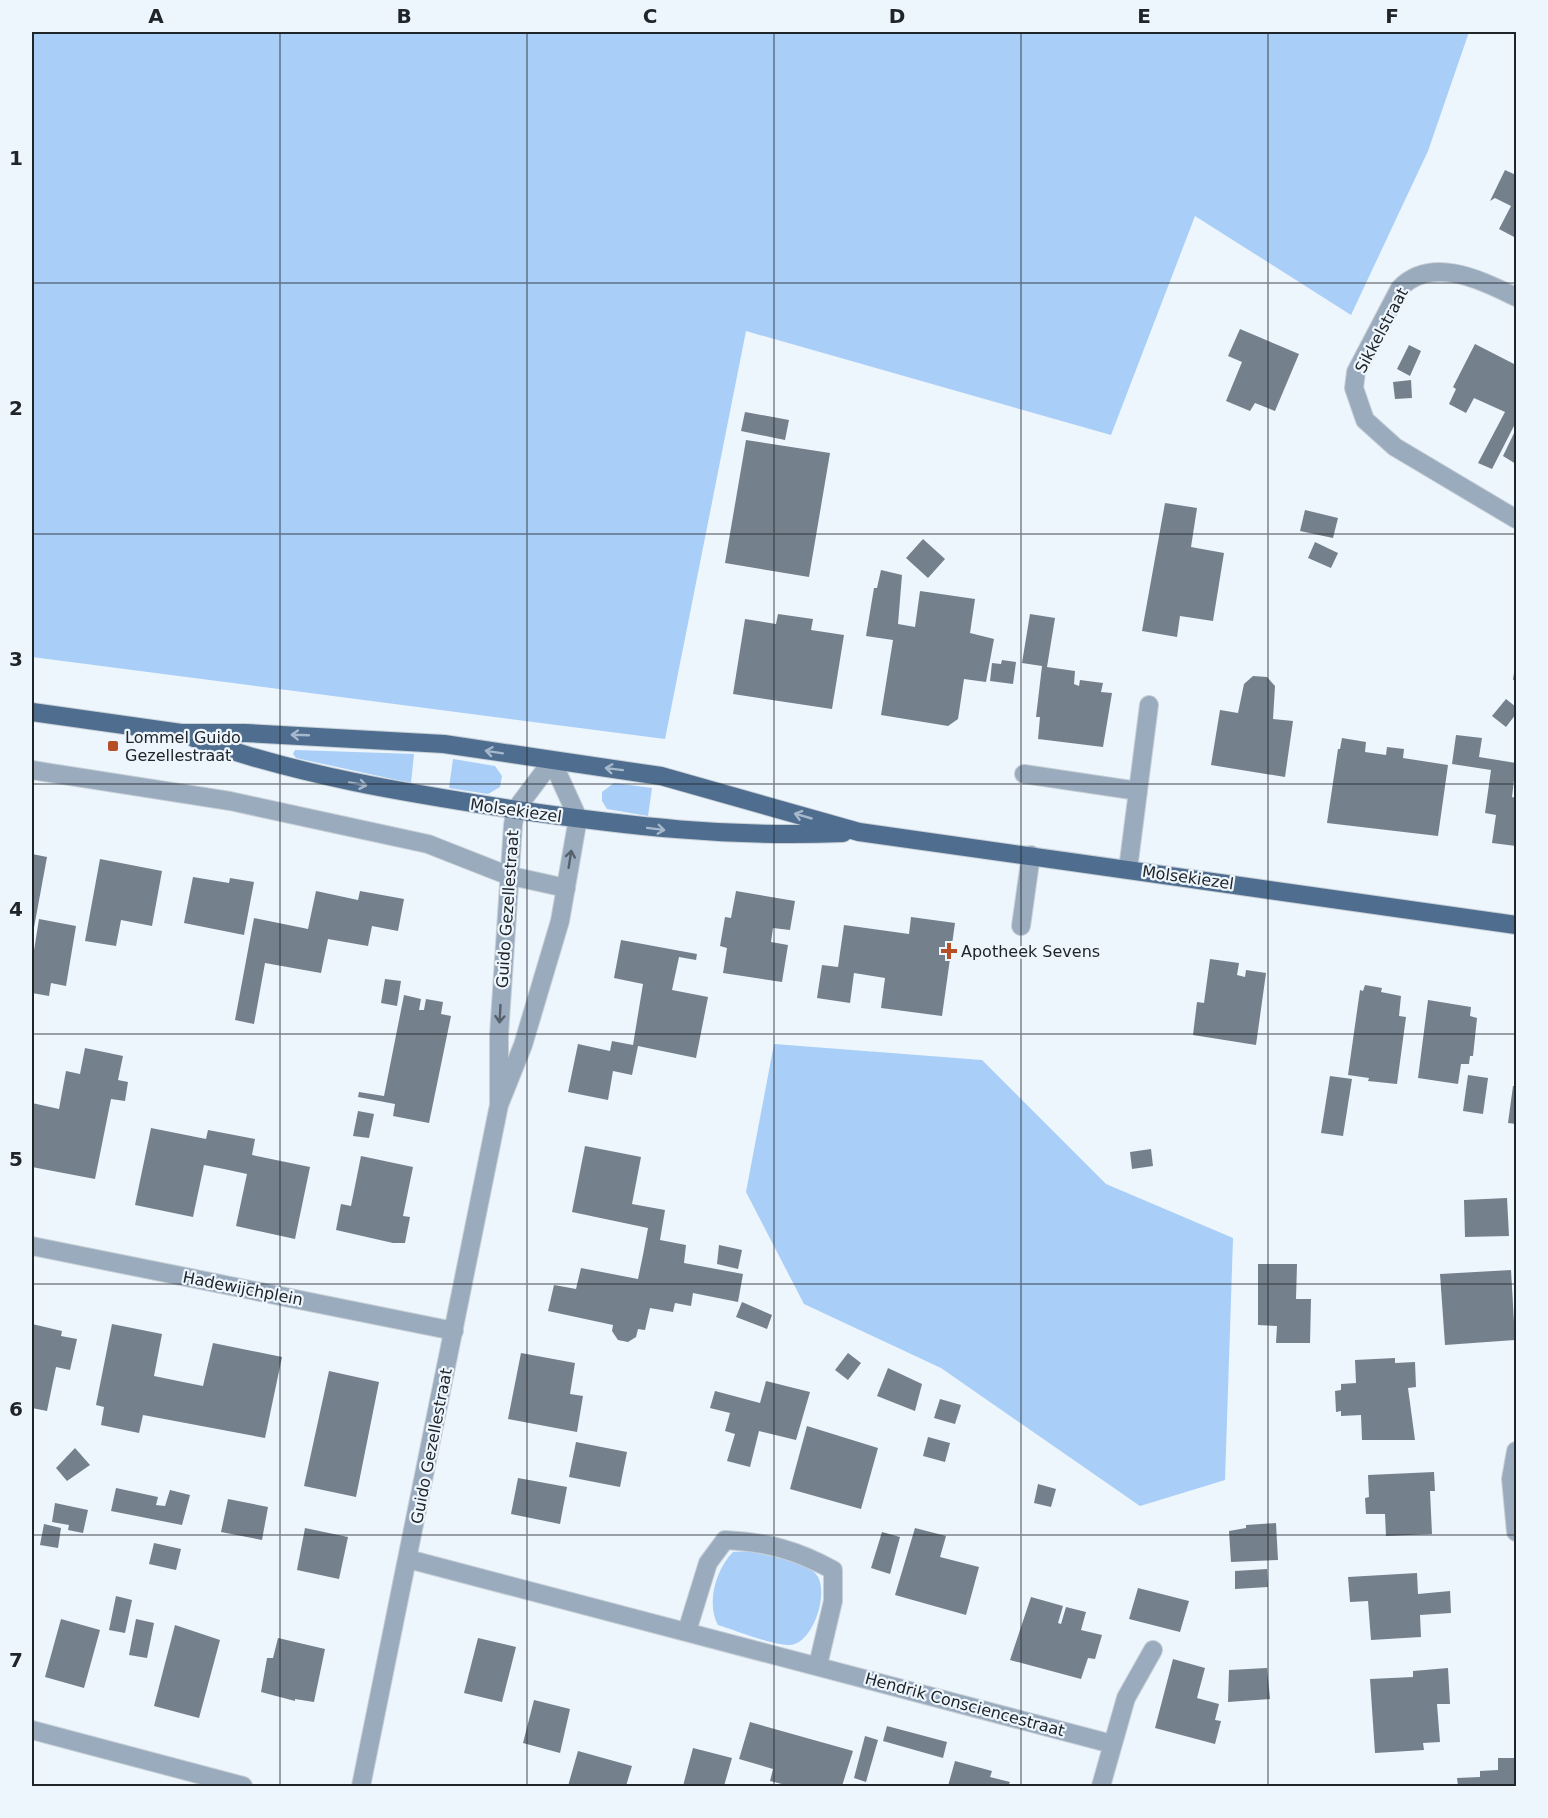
<svg xmlns="http://www.w3.org/2000/svg" width="1548" height="1818" viewBox="0 0 1548 1818" font-family="'DejaVu Sans',sans-serif">
  <style>
    .green { fill: #a9cef7 }
    .building { fill: #75808d }
    .lines { fill: none; stroke-linecap: round; stroke-linejoin: round }
    .minor-casing { stroke: #c8d0d7; stroke-width: 20 }
    .major-casing { stroke: #c8d0d7; stroke-width: 20 }
    .minor { stroke: #9aabbe; stroke-width: 18 }
    .major { stroke: #4f6e8f; stroke-width: 18 }
    .oneway { stroke: #a6b8cc }
    .oneway2 { stroke: #57616d }
    .grid { fill: none; stroke: #20252a; stroke-width: 1.5; stroke-opacity: 0.55 }
    .poi-dot { fill: #b64f26; stroke: #edf5fd; stroke-width: 2 }
    .labels { text-anchor: middle; stroke-width: 4.5; stroke-linejoin: round; paint-order: stroke }
    .street-label { font-size: 16px; fill: #20252a; stroke: #edf5fd }
    .poi-label { font-size: 16px; fill: #20252a; stroke: #edf5fd; text-anchor: start }
    .neatline { fill: none; stroke: #20252a; stroke-width: 2 }
    .grid-label { font-size: 20px; text-anchor: middle; font-weight: bold; fill: #20252a }
  </style>
  <rect width="100%" height="100%" fill="#edf5fd"/>
  <g class="green">
    <path d="M32,32H1469L1428,151L1351,315L1195,216L1111,435L746,331L665,739L32,657Z"/>
    <path d="M295,750L414,754L411,783L296,758L293,754Z"/>
    <path d="M453,759L495,766L502,776L500,787L488,794L449,788Z"/>
    <path d="M614,783L652,788L648,816L607,809L602,801V792Z"/>
    <path d="M774,1044L982,1060L1106,1184L1233,1238L1225,1480L1140,1506L941,1368L804,1304L746,1192Z"/>
    <path d="M750,1551C769,1557 800,1559 815,1573C831,1588 814,1644 790,1645C775,1646 734,1630 718,1625C706,1603 716,1569 733,1552Z"/>
  </g>
  <g class="building">
    <path d="M1505,170L1516,175V238L1499,229L1511,206L1495,198L1490,201Z"/>
    <path d="M1240,329L1299,354L1275,411L1255,403L1250,411L1226,401L1242,362L1228,356Z"/>
    <path d="M1475,344L1516,365V422L1492,469L1478,463L1505,412L1474,398L1466,413L1449,404L1456,389L1453,387Z"/>
    <path d="M1409,345L1421,351L1410,376L1397,369Z"/>
    <path d="M1411,380L1412,398L1395,399L1393,382Z"/>
    <path d="M745,412L789,420L785,440L741,431Z"/>
    <path d="M1516,429V464L1503,456Z"/>
    <path d="M746,440L830,453L809,577L725,563Z"/>
    <path d="M1165,503L1197,508L1191,547L1224,553L1213,621L1180,616L1177,637L1142,631Z"/>
    <path d="M1305,510L1338,518L1333,538L1300,531Z"/>
    <path d="M923,539L945,559L928,578L906,558Z"/>
    <path d="M1315,542L1338,553L1331,568L1308,558Z"/>
    <path d="M881,570L902,575L898,624L915,627L920,591L975,599L970,633L994,639L986,682L964,679L958,719L948,726L881,715L893,640L866,636L874,588H877Z"/>
    <path d="M778,614L813,619L811,630L844,635L832,709L733,694L745,619L776,624Z"/>
    <path d="M1030,614L1055,618L1047,667L1075,671L1074,684L1079,686L1080,680L1103,683L1101,692L1112,693L1103,747L1038,739L1040,717H1036L1042,666L1022,663Z"/>
    <path d="M1002,660L1016,662L1013,684L990,681L992,663L1001,664Z"/>
    <path d="M1515,665H1516V680H1513Z"/>
    <path d="M1253,676L1267,677L1275,686L1273,719L1293,721L1285,777L1211,765L1220,710L1238,713L1244,684Z"/>
    <path d="M1506,699L1516,707V714L1506,727L1492,716Z"/>
    <path d="M1456,735L1482,738L1479,757L1516,763L1512,797L1516,798V846L1492,843L1496,815L1485,813L1491,770L1452,764Z"/>
    <path d="M1342,738L1366,742L1365,752L1386,755L1387,747L1404,749L1403,758L1448,765L1438,836L1327,823L1338,749H1340Z"/>
    <path d="M32,854L47,857L33,933H32Z"/>
    <path d="M100,859L162,871L152,926L121,920L116,946L85,941Z"/>
    <path d="M193,877L229,883L230,878L254,882L244,935L184,923Z"/>
    <path d="M316,891L358,900L360,891L404,899L398,931L372,926L368,946L328,939L321,973L265,963L254,1024L235,1020L254,918L308,929Z"/>
    <path d="M736,891L795,901L790,930L773,928L771,942L788,945L782,982L723,973L727,948L720,946L725,917L731,918Z"/>
    <path d="M911,917L955,923L942,1016L881,1008L885,978L854,973L850,1003L817,998L822,965L838,967L844,925L909,934Z"/>
    <path d="M39,919L76,926L66,986L51,983L49,996L32,993V963Z"/>
    <path d="M621,940L697,954L696,960L679,957L672,990L708,997L696,1058L638,1046L632,1075L613,1071L608,1100L568,1092L578,1044L610,1051L612,1041L633,1045L643,984L614,978Z"/>
    <path d="M1210,959L1239,963L1237,975L1245,977L1246,970L1266,973L1256,1045L1193,1035L1197,1002L1204,1003Z"/>
    <path d="M385,979L401,981L397,1006L381,1003Z"/>
    <path d="M1365,985L1382,988L1381,992L1401,996L1399,1016L1406,1017L1397,1084L1368,1081L1369,1078L1348,1075L1360,990L1363,991Z"/>
    <path d="M404,995L421,999L419,1010H424L426,999L443,1002L441,1014L451,1016L429,1123L393,1116L395,1104L358,1097L359,1092L384,1096Z"/>
    <path d="M1428,1000L1471,1007L1470,1016L1477,1018L1473,1056H1470L1469,1064H1461L1458,1084L1418,1078Z"/>
    <path d="M85,1048L123,1056L118,1080L128,1082L125,1101L111,1099L95,1179L32,1167V1103L59,1109L66,1071L80,1074Z"/>
    <path d="M1468,1075L1488,1078L1483,1114L1463,1111Z"/>
    <path d="M1330,1076L1352,1079L1343,1136L1321,1133Z"/>
    <path d="M1513,1086H1516V1124L1508,1123Z"/>
    <path d="M358,1111L374,1114L369,1138L353,1136Z"/>
    <path d="M151,1128L206,1139L208,1130L255,1139L252,1155L310,1167L295,1239L236,1226L247,1174L224,1169L204,1165L193,1217L135,1205Z"/>
    <path d="M585,1146L641,1157L632,1204L665,1210L660,1240L686,1245L684,1263L743,1274L738,1302L693,1293L691,1306L675,1303L673,1312L650,1308L645,1330L638,1329L636,1337L628,1342L618,1340L612,1331L613,1325L548,1311L554,1285L576,1289L581,1268L638,1279L643,1255L648,1228L572,1212Z"/>
    <path d="M1151,1149L1153,1166L1132,1169L1130,1152Z"/>
    <path d="M361,1156L413,1167L403,1216L410,1217L405,1243H393L336,1230L341,1204L351,1206Z"/>
    <path d="M1507,1198L1509,1236L1465,1237L1464,1200Z"/>
    <path d="M719,1245L742,1250L738,1269L717,1264Z"/>
    <path d="M1258,1264H1297L1296,1299H1311L1310,1343H1276L1277,1326L1258,1325Z"/>
    <path d="M1511,1270L1515,1340L1445,1345L1440,1274Z"/>
    <path d="M742,1302L772,1315L767,1329L736,1317Z"/>
    <path d="M32,1324L62,1331L61,1336L77,1339L70,1370L56,1367L47,1411L32,1408Z"/>
    <path d="M112,1324L162,1334L154,1376L183,1382L203,1386L213,1343L282,1357L265,1438L143,1415L139,1433L101,1425L104,1407L96,1405Z"/>
    <path d="M521,1353L575,1363L570,1394L583,1396L577,1432L508,1419Z"/>
    <path d="M848,1353L861,1363L848,1380L835,1370Z"/>
    <path d="M1395,1358V1363L1415,1362L1416,1387L1408,1388L1415,1440H1362L1361,1415L1341,1416V1411L1336,1412L1335,1391L1341,1390V1384L1356,1383L1355,1360Z"/>
    <path d="M888,1368L922,1384L915,1411L877,1396Z"/>
    <path d="M329,1371L379,1382L356,1497L304,1486Z"/>
    <path d="M766,1381L810,1392L796,1440L759,1431L750,1467L727,1461L735,1434L725,1431L730,1413L710,1408L715,1391L760,1403Z"/>
    <path d="M940,1399L961,1405L955,1424L934,1418Z"/>
    <path d="M807,1426L878,1448L861,1509L790,1489Z"/>
    <path d="M928,1437L950,1443L945,1462L923,1456Z"/>
    <path d="M576,1442L627,1452L620,1487L569,1477Z"/>
    <path d="M75,1448L90,1465L67,1481L56,1468Z"/>
    <path d="M1434,1472L1435,1491H1430L1432,1534L1386,1536L1385,1514H1366L1365,1498L1369,1497L1368,1475Z"/>
    <path d="M518,1478L567,1487L560,1524L511,1514Z"/>
    <path d="M1038,1484L1056,1489L1051,1507L1034,1503Z"/>
    <path d="M116,1488L158,1497L156,1505L165,1506L170,1490L190,1495L182,1525L111,1511Z"/>
    <path d="M228,1499L268,1507L262,1540L221,1532Z"/>
    <path d="M55,1503L88,1510L83,1533L68,1530L69,1525L52,1522Z"/>
    <path d="M1276,1523L1278,1560L1231,1562L1229,1531L1246,1528V1525Z"/>
    <path d="M44,1524L61,1528L58,1548L40,1545Z"/>
    <path d="M305,1528L348,1537L339,1579L297,1570Z"/>
    <path d="M915,1528L946,1536L940,1557L979,1567L966,1615L895,1595Z"/>
    <path d="M882,1532L900,1537L890,1574L871,1568Z"/>
    <path d="M154,1543L181,1549L176,1570L149,1564Z"/>
    <path d="M1267,1569L1268,1587L1235,1589V1571Z"/>
    <path d="M1417,1573L1418,1594L1450,1591L1451,1613L1420,1615L1421,1637L1371,1640L1368,1601L1350,1602L1348,1577Z"/>
    <path d="M1138,1588L1189,1601L1180,1632L1129,1619Z"/>
    <path d="M116,1596L132,1600L125,1633L109,1630Z"/>
    <path d="M1031,1597L1063,1606L1058,1623L1061,1624L1066,1607L1086,1612L1081,1630L1102,1635L1095,1659L1088,1658L1081,1679L1010,1660Z"/>
    <path d="M61,1619L100,1630L84,1688L45,1677Z"/>
    <path d="M136,1619L154,1623L147,1658L129,1655Z"/>
    <path d="M175,1625L220,1640L199,1718L154,1706Z"/>
    <path d="M278,1638L325,1649L314,1702L295,1699V1701L261,1692L267,1658H273Z"/>
    <path d="M478,1638L516,1647L502,1702L464,1693Z"/>
    <path d="M1173,1659L1205,1668L1197,1698L1219,1704L1215,1720L1221,1721L1215,1744L1155,1728Z"/>
    <path d="M1267,1668L1270,1699L1228,1702L1229,1670Z"/>
    <path d="M1448,1668L1450,1704H1437L1440,1742L1423,1743L1424,1750L1375,1753L1370,1679L1413,1677V1671Z"/>
    <path d="M534,1700L570,1709L560,1753L523,1743Z"/>
    <path d="M750,1722L853,1751L842,1786H790L770,1781L773,1769L739,1759Z"/>
    <path d="M887,1726L947,1742L943,1758L883,1741Z"/>
    <path d="M865,1736L878,1740L866,1782L854,1778Z"/>
    <path d="M693,1748L732,1758L724,1786H683Z"/>
    <path d="M578,1751L632,1766L626,1786H568Z"/>
    <path d="M1498,1758H1516V1786H1458L1457,1778L1480,1777V1771L1498,1770Z"/>
    <path d="M955,1761L992,1771L990,1777L1010,1782L1008,1786H948Z"/>
  </g>
  <g class="lines">
    <g class="minor-casing">
      <g id="minor">
        <path d="M1516,297C1482,281 1433,255 1400,288L1356,372L1354,388L1365,420L1395,447L1516,519"/>
        <path d="M32,770L230,801L428,844L507,875L566,888"/>
        <path d="M1024,774L1138,791"/>
        <path d="M1128,869L1149,705"/>
        <path d="M1021,926L1031,855"/>
        <path d="M32,1246L454,1331"/>
        <path d="M1516,1451L1511,1479L1516,1532"/>
        <path d="M408,1559L1112,1744"/>
        <path d="M687,1631L708,1563L725,1540C767,1542 796,1550 833,1570V1601L818,1665"/>
        <path d="M32,1730L243,1786"/>
        <path d="M361,1786L499,1105L523,1045L560,921L578,818L552,761L516,809L513,825L499,1035V1105"/>
        <path d="M1101,1786L1126,1698L1153,1650"/>
      </g>
    </g>
    <g class="major-casing">
      <g id="major">
        <path d="M32,712L181,733H245L444,744L661,776L859,832L1516,925"/>
        <path d="M194,738C299,776 407,793 517,810C629,826 730,838 843,833"/>
      </g>
    </g>
    <use href="#minor" class="minor"/>
    <use href="#major" class="major"/>
  </g>
  <defs><path id="oneway-shaft" d="M-6 0H5M1.5-3L5.5 0L1.5 3" fill="none" stroke-width="1.6" stroke-linecap="round" stroke-linejoin="round" transform="scale(1.5)"/></defs>
  <g class="oneway">
    <use href="#oneway-shaft" transform="translate(300 735) rotate(-178)"/>
    <use href="#oneway-shaft" transform="translate(494 752) rotate(-171)"/>
    <use href="#oneway-shaft" transform="translate(614 769) rotate(-173)"/>
    <use href="#oneway-shaft" transform="translate(358 784) rotate(10)"/>
    <use href="#oneway-shaft" transform="translate(803 816) rotate(-164)"/>
    <use href="#oneway-shaft" transform="translate(656 829) rotate(7)"/>
  </g>
  <g class="oneway2">
    <use href="#oneway-shaft" transform="translate(570 859) rotate(-81)"/>
    <use href="#oneway-shaft" transform="translate(500 1014) rotate(93)"/>
  </g>
  <path class="grid" d="M280,32V1786M527,32V1786M774,32V1786M1021,32V1786M1268,32V1786M32,283H1516M32,534H1516M32,784H1516M32,1034H1516M32,1284H1516M32,1535H1516"/>
  <g class="poi-dot">
    <rect x="107" y="740" width="12" height="12" rx="3"/>
    <path d="M946 942h6v6h6v6h-6v6h-6v-6h-6v-6h6z"/>
  </g>
  <g class="labels">
    <g class="street-label">
      <text transform="translate(1381 330) rotate(-62)" y="6">Sikkelstraat</text>
      <text transform="translate(516 810) rotate(8)" y="6">Molsekiezel</text>
      <text transform="translate(1188 877) rotate(8)" y="6">Molsekiezel</text>
      <text transform="translate(507 909) rotate(-86)" y="6">Guido Gezellestraat</text>
      <text transform="translate(243 1288) rotate(11)" y="6">Hadewijchplein</text>
      <text transform="translate(431 1446) rotate(-79)" y="6">Guido Gezellestraat</text>
      <text transform="translate(965 1704) rotate(15)" y="6">Hendrik Consciencestraat</text>
    </g>
    <g class="poi-label">
      <text x="125" y="743">Lommel Guido<tspan x="125" dy="18">Gezellestraat</tspan></text>
      <text x="961" y="957">Apotheek Sevens</text>
    </g>
  </g>
  <rect width="1548" height="1818" fill="none" stroke="#edf5fd" stroke-width="66"/>
  <rect x="33" y="33" width="1482" height="1752" class="neatline"/>
  <g class="grid-label">
    <text x="156" y="23">A</text>
    <text x="404" y="23">B</text>
    <text x="650" y="23">C</text>
    <text x="897" y="23">D</text>
    <text x="1144" y="23">E</text>
    <text x="1392" y="23">F</text>
    <text x="16" y="165">1</text>
    <text x="16" y="415">2</text>
    <text x="16" y="666">3</text>
    <text x="16" y="916">4</text>
    <text x="16" y="1166">5</text>
    <text x="16" y="1416">6</text>
    <text x="16" y="1667">7</text>
  </g>
</svg>
